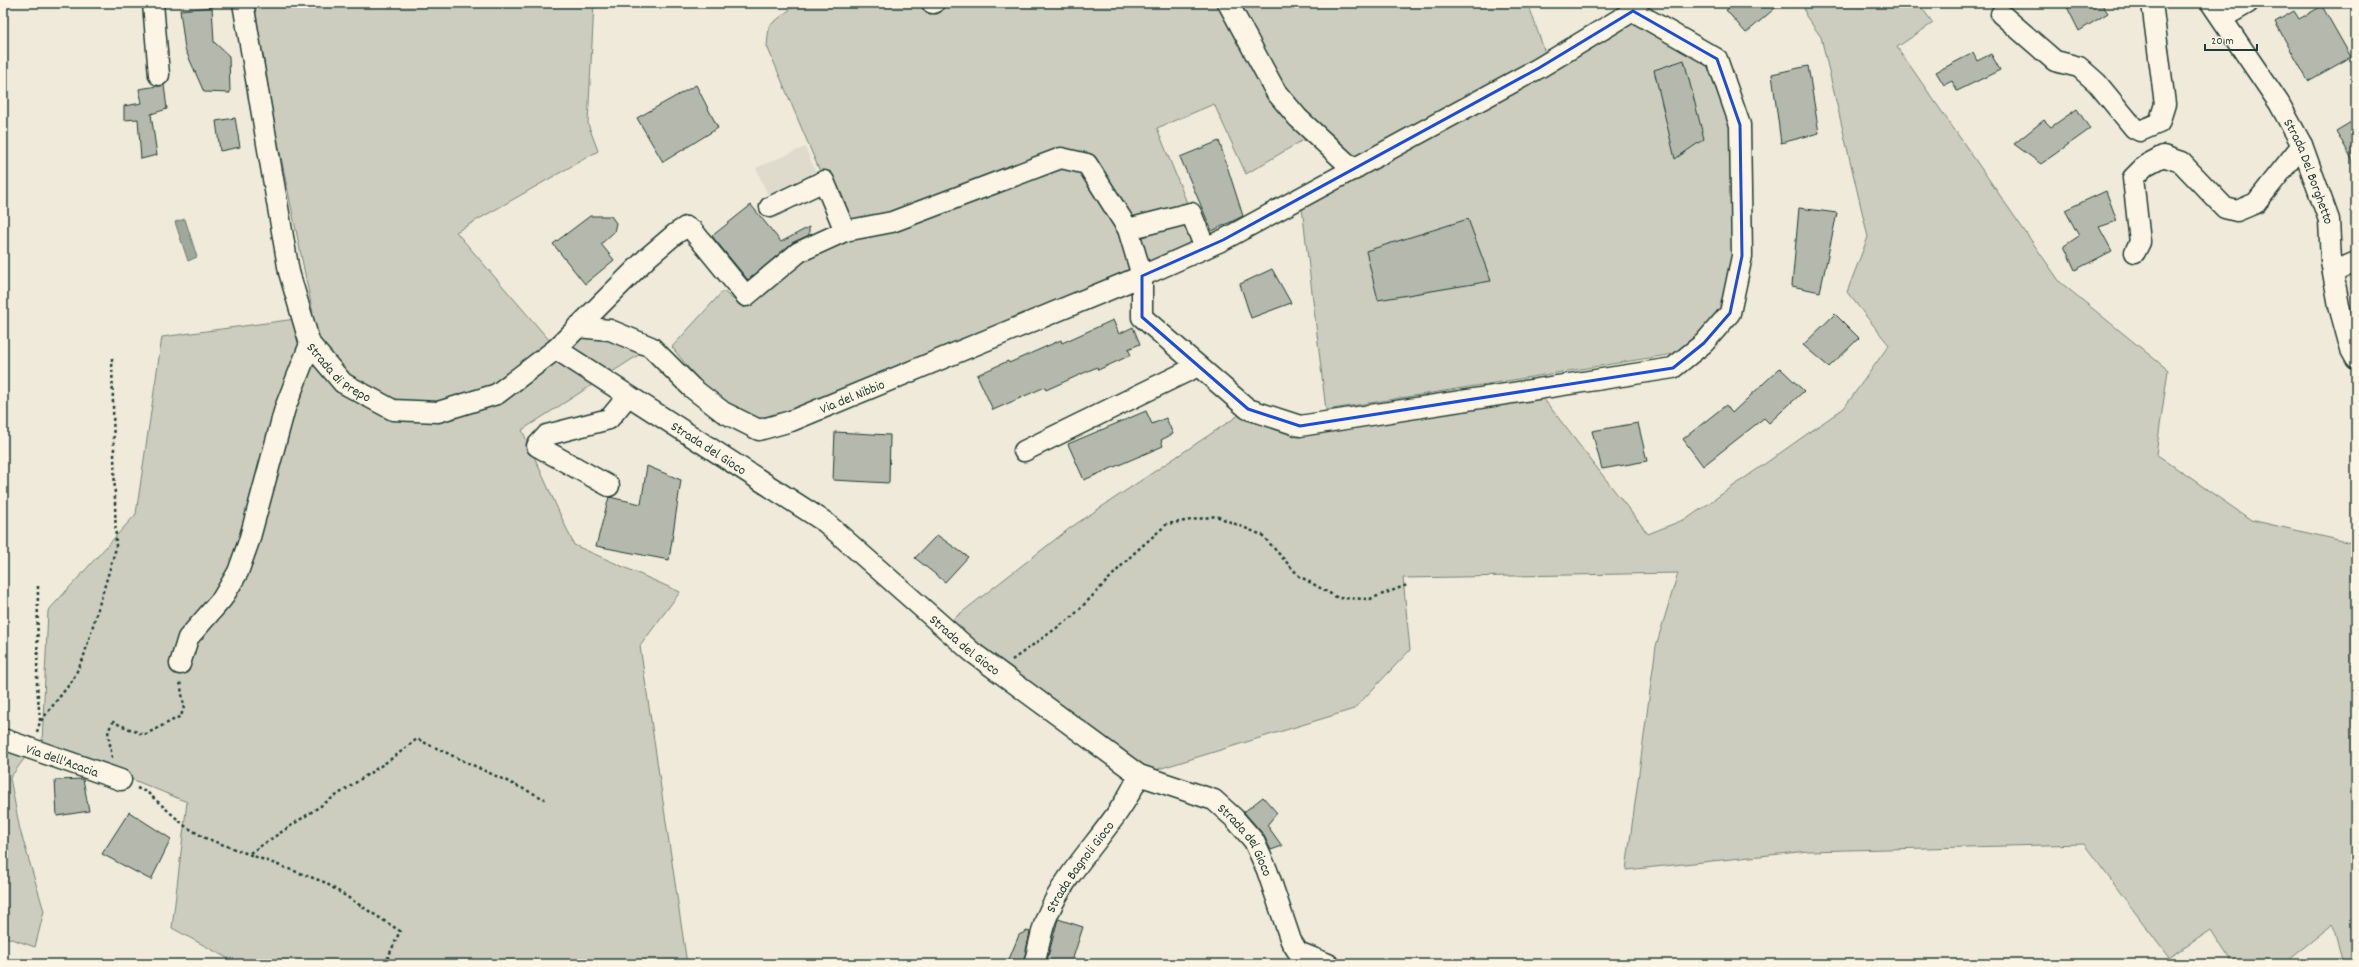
<svg xmlns="http://www.w3.org/2000/svg" width="2359" height="967" viewBox="0 0 2359 967" font-family="Dekko,sans-serif">
  <style>
    .built { fill: #dedbcc }
    .green { fill: #cccdbf; stroke: #76857a }
    .water { fill: #9fa89a; stroke: #6c7d71 }
    .building { fill: #b5b9ad; stroke: #1f3d34 }
    .lines { fill: none; stroke-linecap: round; stroke-linejoin: round }
    .minor-casing { stroke: #1f3d34; stroke-width: 23 }
    .path { stroke: #1f3d34; stroke-width: 2.5; stroke-dasharray: 3 3; stroke-linecap: butt }
    .minor { stroke: #fcf5e5; stroke-width: 20 }
    .marked { fill: none; stroke: #1d4ed8; stroke-width: 3; stroke-linejoin: round }
    .labels { text-anchor: middle; stroke-width: 3; stroke-linejoin: round; paint-order: stroke }
    .street-label { font-size: 14px; fill: #1f3d34; stroke: #fcf5e5 }
  </style>
  <rect width="100%" height="100%" fill="#efeada"/>
  <filter id="ink" filterUnits="userSpaceOnUse"><feTurbulence type="fractalNoise" baseFrequency=".025" numOctaves="2"/><feDisplacementMap in="SourceGraphic" scale="8" xChannelSelector="R" yChannelSelector="G"/><feConvolveMatrix kernelMatrix="1 2 1 2 8 2 1 2 1" color-interpolation-filters="sRGB"/></filter>
  <g filter="url(#ink)">
    <path class="built" d="M805,147L818,177L769,198L756,168Z"/>
    <g class="green">
      <path d="M254,3H594L588,124L598,151L456,232L556,348L577,327L651,347L522,430L574,545L680,592L640,646L687,964H238L172,928L187,802L42,742L48,611L136,514L162,337L303,318L313,313L275,128Z"/>
      <path d="M798,3H1528L1545,53L1357,157L1303,140L1246,174L1214,104L1157,128L1205,248L759,430L723,412L672,347L723,291L744,308L845,231L767,46L769,26Z"/>
      <path d="M1803,3H1918L1933,23L1897,47L2060,282L2168,370L2156,454L2251,520L2356,544V964H2343L2333,924L2283,964H2233L2211,930L2169,958L2084,844L1808,851L1626,870L1656,646L1678,573L1403,578L1410,650L1354,709L1139,775L943,627L1070,528L1248,409L1300,426L1536,389L1648,534L1688,518L1844,408L1889,345L1847,292L1868,237L1821,37L1806,16Z"/>
      <path d="M1636,13L1707,65L1735,139L1732,305L1680,353L1326,410L1302,208Z"/>
      <path d="M3,739L32,748L10,778L20,830L44,911L35,947L3,936Z"/>
    </g>
    <path class="water" d="M185,219L197,257L188,261L175,222Z"/>
    <g class="building">
      <path d="M1737,3H1781L1746,33L1726,10Z"/>
      <path d="M2065,3H2101L2108,13L2079,31Z"/>
      <path d="M2322,6L2351,57L2308,81L2275,22L2294,11L2299,19Z"/>
      <path d="M212,7L214,42L229,56L230,93L204,92L185,49L180,10Z"/>
      <path d="M1973,53L1977,61L1991,54L2000,70L1957,91L1952,81L1944,85L1936,72Z"/>
      <path d="M1684,60L1704,139L1675,159L1654,70Z"/>
      <path d="M1808,66L1819,133L1781,143L1772,74Z"/>
      <path d="M164,85L167,109L151,114L157,155L141,159L138,119L124,120V106L142,103L139,89Z"/>
      <path d="M696,85L718,128L663,162L637,118Z"/>
      <path d="M2077,109L2090,129L2041,164L2014,144L2044,120L2051,127Z"/>
      <path d="M235,118L240,147L220,151L216,121Z"/>
      <path d="M2356,119V166L2336,131Z"/>
      <path d="M1219,141L1243,216L1212,231L1180,157Z"/>
      <path d="M2106,191L2117,221L2099,227L2112,251L2075,270L2064,246L2079,236L2065,210Z"/>
      <path d="M751,205L781,242L809,227V235L792,243L748,280L712,236Z"/>
      <path d="M1799,208L1837,213L1820,292L1792,286Z"/>
      <path d="M590,216H611L616,223L614,232L601,244L614,260L585,284L553,244Z"/>
      <path d="M1468,219L1491,281L1378,300L1366,251Z"/>
      <path d="M1272,269L1291,303L1251,318L1240,284Z"/>
      <path d="M1835,314L1859,338L1829,367L1803,345Z"/>
      <path d="M1113,320L1119,334L1133,327L1140,344L1128,349L1131,355L1098,370L1097,367L1046,390L1045,387L993,410L977,375L1008,361L1009,363L1061,340L1062,343Z"/>
      <path d="M1780,368L1804,391L1769,423L1764,418L1703,466L1683,439L1726,405L1732,413Z"/>
      <path d="M1146,411L1152,424L1166,418L1173,434L1161,440L1163,446L1084,480L1068,444Z"/>
      <path d="M1638,423L1647,461L1602,469L1592,431Z"/>
      <path d="M835,432L890,435L889,483L833,480Z"/>
      <path d="M647,466L681,480L669,560L596,546L609,497L641,504Z"/>
      <path d="M937,535L968,557L945,582L915,558Z"/>
      <path d="M83,779L89,811L57,816L55,780Z"/>
      <path d="M1263,797L1277,813L1267,825L1282,846L1271,850L1263,834L1244,812Z"/>
      <path d="M129,812L171,839L151,880L102,854Z"/>
      <path d="M1058,919L1083,927L1071,964H1046Z"/>
      <path d="M1027,931L1030,932L1023,964H1007L1019,935Z"/>
    </g>
    <g class="lines">
      <g class="minor-casing">
        <g id="minor">
          <path d="M153,3L159,75"/>
          <path id="s1" d="M243,3L289,272L310,344L343,383L393,410L438,412L497,394L556,349L648,257L675,234L686,227L693,231L746,296L799,252L845,231L824,181L770,207"/>
          <path d="M932,3H934"/>
          <path d="M1228,3L1276,92L1298,118L1354,170"/>
          <path id="s2" d="M2211,3L2279,103L2302,145L2329,220L2331,261L2339,306L2351,350L2356,359"/>
          <path d="M2001,14L2055,61L2079,67L2097,83L2134,128L2140,131L2159,123L2165,104L2152,3"/>
          <path d="M2222,18L2248,3"/>
          <path d="M1128,229L1191,213L1205,248"/>
          <path d="M2135,252L2140,242L2133,178L2146,165L2163,156L2181,162L2225,208L2237,211L2256,203L2302,145"/>
          <path d="M2333,272L2356,262"/>
          <path id="s3" d="M577,327L610,330L651,347L692,388L723,412L759,430L791,421L1142,276L1223,240L1539,68L1633,11L1717,59L1740,125L1742,256L1730,313L1704,343L1673,368L1300,426L1248,409L1142,317V276L1128,229L1087,164L1061,158L892,222L845,231"/>
          <path id="s4" d="M556,349L825,522L972,652L1139,775L1214,800L1234,818L1254,841L1267,870L1291,941L1298,952L1328,964"/>
          <path d="M1024,451L1198,366"/>
          <path d="M609,486L537,446L547,435L609,419L628,396"/>
          <path d="M180,664L188,638L222,599L238,572L249,541L285,408L310,344"/>
          <path id="s5" d="M3,739L121,780"/>
          <path id="s6" d="M1034,964C1039,948 1041,929 1048,914C1070,863 1117,826 1139,775"/>
        </g>
      </g>
      <g class="path">
        <path d="M38,586L37,684L40,721"/>
        <path d="M1012,660L1072,617L1132,555L1167,524L1216,516L1262,535L1299,576L1338,598L1370,599L1407,585"/>
        <path d="M37,732L40,722L72,681L83,659L116,548L112,358"/>
        <path d="M112,758L108,731L113,722L144,735L181,716L184,707L180,681"/>
        <path d="M137,788L148,793L185,826L205,838L324,882L400,931L385,964"/>
        <path d="M250,853L394,757L417,739L545,799"/>
      </g>
      <use href="#minor" class="minor"/>
    </g>
  </g>
  <path class="marked" d="M1633,11L1717,59L1740,125L1742,256L1730,313L1704,343L1673,368L1300,426L1248,409L1142,317V276L1223,240L1539,68Z"/>
  <g class="labels">
    <g class="street-label">
      <text dy="5" stroke="none"><textPath href="#s2" startOffset="196">Strada Del Borghetto</textPath></text>
      <text dy="5" stroke="none"><textPath href="#s1" startOffset="389">Strada di Prepo</textPath></text>
      <text dy="5" stroke="none"><textPath href="#s3" startOffset="314">Via del Nibbio</textPath></text>
      <text dy="5" stroke="none"><textPath href="#s4" startOffset="182">Strada del Gioco</textPath></text>
      <text dy="5" stroke="none"><textPath href="#s4" startOffset="506">Strada del Gioco</textPath></text>
      <text dy="5" stroke="none"><textPath href="#s5" startOffset="63">Via dell'Acacia</textPath></text>
      <text dy="5" stroke="none"><textPath href="#s4" startOffset="854">Strada del Gioco</textPath></text>
      <text dy="5" stroke="none"><textPath href="#s6" startOffset="109">Strada Bagnoli Gioco</textPath></text>
    </g>
  </g>
  <rect width="2359" height="967" fill="none" stroke="#fcf5e5" stroke-width="16"/>
  <rect x="8" y="8" width="2343" height="951" fill="none" stroke="#1f3d34" stroke-width="1.5" filter="url(#ink)"/>
  <path d="M2205 44v6h52v-6" fill="none" stroke="#1f3d34" stroke-width="2"/>
  <text x="2211" y="44" font-size="12" fill="#1f3d34" stroke="#fcf5e5" stroke-width="3" paint-order="stroke">20 m</text>
</svg>
